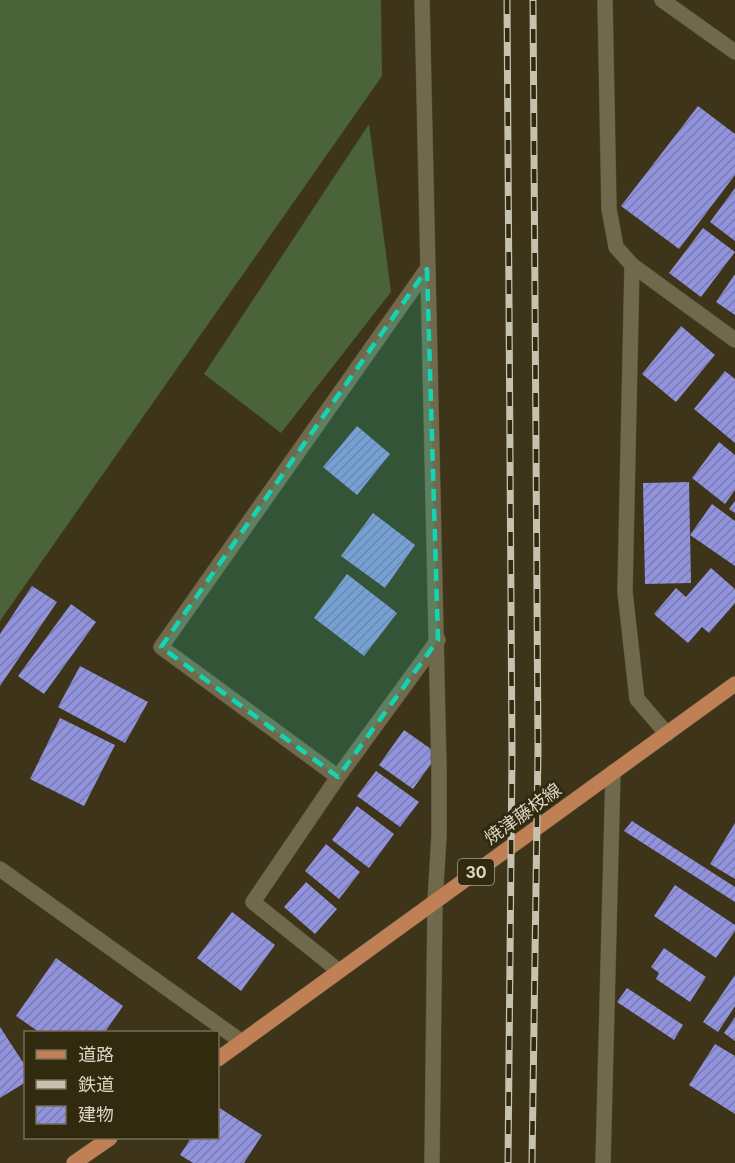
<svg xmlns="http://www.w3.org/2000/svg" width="735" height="1163" viewBox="0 0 735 1163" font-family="Inter,'Noto Sans JP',sans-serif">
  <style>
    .pitch { fill: #4b6339 }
    .building { fill: url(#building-hatch) }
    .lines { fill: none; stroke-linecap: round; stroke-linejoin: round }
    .minor-casing { stroke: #575039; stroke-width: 16 }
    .major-casing { stroke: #575039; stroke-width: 16 }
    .minor { stroke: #71694c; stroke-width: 15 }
    .major { stroke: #c08056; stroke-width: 15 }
    .rail-casing { stroke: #c7c2b0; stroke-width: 7 }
    .rail { stroke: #322a0f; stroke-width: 4.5; stroke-dasharray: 14; stroke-linecap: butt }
    .marked { fill: #14d5b3; fill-opacity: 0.2; stroke: #14d5b3; stroke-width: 4.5; stroke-dasharray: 12 8; stroke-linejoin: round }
    .labels { text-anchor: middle; stroke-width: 6; stroke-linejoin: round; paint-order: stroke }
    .shield { fill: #322a0f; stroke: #a8a28e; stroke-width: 1.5 }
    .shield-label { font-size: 16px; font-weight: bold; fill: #dad5c5 }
    .street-label { font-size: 18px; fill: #dad5c5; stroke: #322a0f }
  </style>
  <defs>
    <pattern id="building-hatch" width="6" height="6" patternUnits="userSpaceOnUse" patternTransform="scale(1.5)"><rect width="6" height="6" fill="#9293de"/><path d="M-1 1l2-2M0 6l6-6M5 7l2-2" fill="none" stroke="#7a7aad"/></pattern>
  </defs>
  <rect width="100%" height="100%" fill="#3d3419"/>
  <g class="pitch">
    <path d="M0,0H381L382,76L0,621Z"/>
    <path d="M369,124L391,292L281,433L204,374Z"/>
  </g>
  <g class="building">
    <path d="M698,106L735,134V175L679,249L621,206Z"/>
    <path d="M735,188V241L710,222Z"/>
    <path d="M703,228L735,252L701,297L669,273Z"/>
    <path d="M735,274V315L716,302Z"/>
    <path d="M681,326L715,355L676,402L642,374Z"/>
    <path d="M725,371L735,379V443L694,409Z"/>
    <path d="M357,426L390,454L357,495L323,467Z"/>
    <path d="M719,442L735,455V490L725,504L692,478Z"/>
    <path d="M689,482L691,583L645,584L643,483Z"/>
    <path d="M735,501V513L729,509Z"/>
    <path d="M712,504L735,521V566L690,535Z"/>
    <path d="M373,513L415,545L385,588L341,556Z"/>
    <path d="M711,568L735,589V603L709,633L702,627L688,643L654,614L676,588L686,597Z"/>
    <path d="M347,574L397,613L364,656L314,618Z"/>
    <path d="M32,586L57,602L0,686V634Z"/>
    <path d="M71,604L96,622L44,694L18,676Z"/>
    <path d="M80,666L148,702L125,743L58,707Z"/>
    <path d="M60,718L115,745L84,806L30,779Z"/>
    <path d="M404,730L438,754L413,789L379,765Z"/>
    <path d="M376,771L419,802L400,827L357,796Z"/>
    <path d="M357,806L394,834L369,868L332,840Z"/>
    <path d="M632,821L735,887V902L624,831Z"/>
    <path d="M735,823V879L710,864Z"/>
    <path d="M326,844L360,872L339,899L305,871Z"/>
    <path d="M306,882L337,909L315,934L284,907Z"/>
    <path d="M675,885L735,925V931L716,958L654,916Z"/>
    <path d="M232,912L275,945L241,991L197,958Z"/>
    <path d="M664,948L706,977L690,1002L656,979L659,973L651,967Z"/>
    <path d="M56,958L123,1006L105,1032H39L16,1016Z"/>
    <path d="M735,975V1006L718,1032L703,1022Z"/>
    <path d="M627,988L683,1025L674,1040L617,1002Z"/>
    <path d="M735,1017V1041L724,1033Z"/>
    <path d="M0,1027L26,1067V1082L0,1098Z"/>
    <path d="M715,1044L735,1056V1114L689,1085Z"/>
    <path d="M218,1107L262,1135L244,1163H193L180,1155L191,1138H218Z"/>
  </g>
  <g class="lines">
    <g class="minor-casing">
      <g id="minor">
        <path d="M422,0L439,769V835L435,902L432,1163"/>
        <path d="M605,0L609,209L616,247L632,265L735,340"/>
        <path d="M662,0L735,52"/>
        <path d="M632,265L625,592L637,699L667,734"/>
        <path d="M338,777L161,647L427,269"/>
        <path d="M0,869L242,1042"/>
        <path d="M339,971L253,902L338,777L438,640"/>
        <path d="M603,1163L613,772"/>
      </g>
    </g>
    <g class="major-casing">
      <g id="major">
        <path d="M218,1059L735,684"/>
        <path d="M74,1163L110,1138"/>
      </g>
    </g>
    <use href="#minor" class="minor"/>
    <use href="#major" class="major"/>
    <g class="rail-casing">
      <g id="rail">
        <path d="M507,0L512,754L508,1163"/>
        <path d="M532,1163L538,749L533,0"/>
      </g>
    </g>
    <use href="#rail" class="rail"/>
  </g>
  <path class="marked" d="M427,269L438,640L338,777L161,647Z"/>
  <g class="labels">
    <rect class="shield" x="458" y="859" width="36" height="26" rx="4.5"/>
    <g class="shield-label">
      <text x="476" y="878">30</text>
    </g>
    <g class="street-label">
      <text transform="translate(523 814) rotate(-36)" y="6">焼津藤枝線</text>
    </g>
  </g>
  <rect x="24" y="1031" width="195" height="108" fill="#322a0f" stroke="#756e58" stroke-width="1.5"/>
  <rect x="36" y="1050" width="30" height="9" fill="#c08056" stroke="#756e58" stroke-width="1.5"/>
  <text x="78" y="1061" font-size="18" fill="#dad5c5">道路</text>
  <rect x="36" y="1080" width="30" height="9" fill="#c7c2b0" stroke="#756e58" stroke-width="1.5"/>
  <text x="78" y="1091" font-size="18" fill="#dad5c5">鉄道</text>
  <rect x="36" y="1106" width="30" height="18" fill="url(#building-hatch)" stroke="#756e58" stroke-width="1.5"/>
  <text x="78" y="1121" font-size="18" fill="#dad5c5">建物</text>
</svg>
